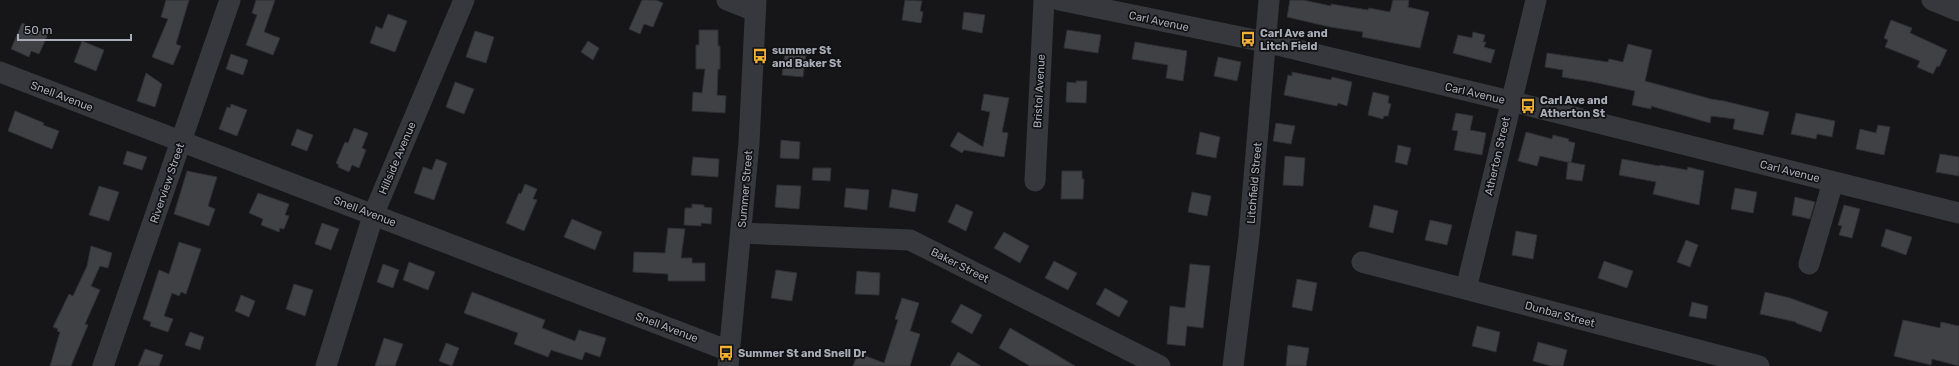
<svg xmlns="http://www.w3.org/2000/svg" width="1959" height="366" viewBox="0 0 1959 366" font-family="Rubik,sans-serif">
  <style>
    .building { fill: #404145; stroke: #303034 }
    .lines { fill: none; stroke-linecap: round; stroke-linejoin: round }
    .minor { stroke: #37383d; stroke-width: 21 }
    .labels { text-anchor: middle; stroke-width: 3.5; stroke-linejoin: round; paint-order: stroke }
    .street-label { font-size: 11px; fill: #a8adb8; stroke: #111113 }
    .poi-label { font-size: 11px; font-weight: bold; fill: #a8adb8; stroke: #111113; text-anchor: start }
  </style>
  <rect width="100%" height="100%" fill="#161618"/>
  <g class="building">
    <path d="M166,0H189L176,44L181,46L173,65L152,57L168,19L161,17Z"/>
    <path d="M256,0H275L264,32L280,38L273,55L246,45L257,15L252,13Z"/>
    <path d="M642,0H656L663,3L653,27L644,24L640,34L629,29Z"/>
    <path d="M905,0L922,1L920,11L923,12L921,23L902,20Z"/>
    <path d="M1290,0H1303L1331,6V4L1368,10L1369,8L1390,12L1393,0H1409L1408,7L1429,12L1420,48L1362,37L1363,32L1330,27L1287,17Z"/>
    <path d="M964,12L985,15L982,33L962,29Z"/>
    <path d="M388,14L407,21L395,52L370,43L376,26L382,29Z"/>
    <path d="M1891,20L1912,28L1910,33L1947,50L1939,67L1937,66L1933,74L1917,67L1920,61L1885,47L1888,40L1884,38Z"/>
    <path d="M22,23L48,34L39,54L31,51L29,57L11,49Z"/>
    <path d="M699,30H718V46H720V69H718L717,95L726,96L725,113L692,111L693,92L702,93L705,69H696V45H699Z"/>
    <path d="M1067,30L1101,35L1098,53L1064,48Z"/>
    <path d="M475,31L494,37L486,63L466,57Z"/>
    <path d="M1473,32L1485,35L1483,42H1486L1484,47L1495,50L1491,63L1453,53L1458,35L1472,38Z"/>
    <path d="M82,41L104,50L96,71L74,62Z"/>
    <path d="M588,41L599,48L593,60L581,52Z"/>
    <path d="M1135,42L1187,51L1183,81L1166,78L1168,65L1132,59Z"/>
    <path d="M1628,44L1652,50L1645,81L1711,99L1724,101L1769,112L1763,135L1733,129L1735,119L1711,116L1710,123L1651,106V109L1632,105L1635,91L1593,82L1562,77L1563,70L1545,67L1547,53L1608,62L1609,59L1623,62Z"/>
    <path d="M785,52L806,54L803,77L782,75Z"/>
    <path d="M231,54L248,60L243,75L226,69Z"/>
    <path d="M1218,57L1241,62L1237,81L1214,76Z"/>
    <path d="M1292,72L1331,80L1332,77L1352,82L1347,106L1338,103L1337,106L1284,95L1288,75L1292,76Z"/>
    <path d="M146,73L162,84L155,107L137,101Z"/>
    <path d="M1076,81H1087L1086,103L1066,102L1067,82L1076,83Z"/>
    <path d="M455,82L474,89L464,114L446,107Z"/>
    <path d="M1373,92L1389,96L1388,103L1391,104L1388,116H1384L1383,119L1368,115Z"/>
    <path d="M984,94L1009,98L1002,132L1008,133L1004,157L964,150L962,153L950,146L958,132L983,147L990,112L981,110Z"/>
    <path d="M231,104L247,110L237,136L219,129L227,107L230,108Z"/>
    <path d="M15,111L44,123L43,125L59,131L52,149L8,131Z"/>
    <path d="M1456,113L1473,116L1470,130L1486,133L1482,155L1454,150L1458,131L1452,130Z"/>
    <path d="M1796,113L1835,121L1832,137L1817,134L1816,139L1791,134Z"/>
    <path d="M1276,123L1295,126L1291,144L1273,141Z"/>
    <path d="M1878,125L1890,127L1884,155L1856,149L1860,129L1876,133Z"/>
    <path d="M354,128L368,133L362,148L366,150L359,168L352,165L349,172L338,167L339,165L336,163L345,142L348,143Z"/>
    <path d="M297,129L313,135L307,151L291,145Z"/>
    <path d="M1200,132L1220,137L1216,158L1196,154Z"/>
    <path d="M1526,132L1552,139L1553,135L1569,139L1568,141L1575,143L1571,163L1540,156L1537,166L1518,161Z"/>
    <path d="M781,140L800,142L799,159L780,158Z"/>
    <path d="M1398,145L1411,148L1407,165L1395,162Z"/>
    <path d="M127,151L147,157L142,170L123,164Z"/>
    <path d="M1940,154L1959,157V176L1936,172Z"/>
    <path d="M1285,156L1305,158L1303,186L1283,185Z"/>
    <path d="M693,157L719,159L718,177L691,175Z"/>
    <path d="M436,159L447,163L434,200L414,193L423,167L432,170Z"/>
    <path d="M1622,159L1659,166L1660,165L1687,170L1688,167L1704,171L1699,205L1653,194L1656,182L1619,175Z"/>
    <path d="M1568,162L1585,165L1582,181L1566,179Z"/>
    <path d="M813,168H831L830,181L812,180Z"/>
    <path d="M187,171L217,177L208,206L215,209L209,226L174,214Z"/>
    <path d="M1062,171H1082V179H1084L1083,199H1061Z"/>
    <path d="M525,184L537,189L533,199L537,200L524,231L506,223L519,193L521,194Z"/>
    <path d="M777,185L801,186L799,209L775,207Z"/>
    <path d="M99,186L119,192L109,221L89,215Z"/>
    <path d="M846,188L869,190L867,210L844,207Z"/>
    <path d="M1735,188L1757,192L1753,213L1731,209Z"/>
    <path d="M892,189L918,194L915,212L889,207Z"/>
    <path d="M1192,192L1211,196L1207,216L1188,212Z"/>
    <path d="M258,193L289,204L285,215L289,216L284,229L280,228L279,232L261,225L263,219L249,213Z"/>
    <path d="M1795,197L1815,202L1810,219L1792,215Z"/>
    <path d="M692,204L704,205V207L712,208L711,224L701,223V226L684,225L685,208H692Z"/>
    <path d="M956,204L973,212L966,231L948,222Z"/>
    <path d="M1374,205L1398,211L1393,233L1369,227Z"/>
    <path d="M1844,205L1860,209L1852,238L1839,235L1842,226L1838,225Z"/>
    <path d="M572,219L602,232L595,250L564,237Z"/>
    <path d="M1430,220L1452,225L1447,245L1425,240Z"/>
    <path d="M322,223L339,229L331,250L315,244Z"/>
    <path d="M668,228L685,229L681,258H692V263H705V281H668V274L633,272L634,252L665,253Z"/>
    <path d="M1886,229L1912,237L1906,255L1881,246Z"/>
    <path d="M1516,231L1537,235L1533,259L1512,255Z"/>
    <path d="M1004,232L1029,246L1020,263L994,248Z"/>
    <path d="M1686,240L1698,245L1690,267L1677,262Z"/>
    <path d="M179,242L201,249L186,294L181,292L179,296L172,293L164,316L173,319L168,332L150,326L151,322L143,319L159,270L169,274Z"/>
    <path d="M91,246L112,253L108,268L100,266L91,286L100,290L85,324L88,325L71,366H50L60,332L57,331L58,329L53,327L69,294L73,296L87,266Z"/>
    <path d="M1054,261L1077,273L1068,290L1045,278Z"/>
    <path d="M1604,261L1633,271L1627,288L1598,278Z"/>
    <path d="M409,262L435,272L428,290L403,280Z"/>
    <path d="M383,264L399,270L393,288L377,282Z"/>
    <path d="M1190,264L1210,266L1203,328L1187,326L1185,346L1167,344L1170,306L1185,308Z"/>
    <path d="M776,270L797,273L792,301L771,298Z"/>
    <path d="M857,271L880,273L879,295L855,294Z"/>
    <path d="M1297,279L1317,283L1312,311L1292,307Z"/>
    <path d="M294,284L313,290L305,316L286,309Z"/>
    <path d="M1105,288L1128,301L1119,317L1096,304Z"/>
    <path d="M472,292L545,320L542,328L575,341L579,330L606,338L600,357L585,352L582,360L551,350L548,357L514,344L518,333L464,313Z"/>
    <path d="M1765,292L1790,298L1828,312L1821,332L1796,323V322L1760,314Z"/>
    <path d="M241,295L255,301L249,317L235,311Z"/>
    <path d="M902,298L919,303L910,331L920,334L910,366H853L858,353L884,363L898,320L895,319Z"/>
    <path d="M1692,302L1708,306L1706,319L1689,316Z"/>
    <path d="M961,304L982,315L972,334L951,322Z"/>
    <path d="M1903,320L1940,328L1941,322L1959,326V366L1932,359L1931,365L1894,356Z"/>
    <path d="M1477,326L1500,332L1496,352L1472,346Z"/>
    <path d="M1010,328L1050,351L1075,366H1030L999,348Z"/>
    <path d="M190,332L204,337L200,350L185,345Z"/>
    <path d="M384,338L403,344L395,366H375Z"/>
    <path d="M1538,342L1567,350L1563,366H1551L1533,361Z"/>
    <path d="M446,343L459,348L452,366L439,361Z"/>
    <path d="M1288,345L1309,348L1306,366H1286Z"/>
    <path d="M145,349L163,355L159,366H138Z"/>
    <path d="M958,352L981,366H950Z"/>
  </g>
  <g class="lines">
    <g class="minor">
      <path d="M727,0L755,11"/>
      <path d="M1059,0L1265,42L1510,101L1959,213"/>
      <path d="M1932,0L1959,11"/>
      <path d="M0,72L729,351"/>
      <path d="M1035,181L1044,0"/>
      <path d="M741,233L910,240L1160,366"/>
      <path d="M1362,262L1759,366"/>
      <path d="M1809,264L1833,182"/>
      <path d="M1466,289L1536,0"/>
      <path d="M103,366L230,0"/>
      <path d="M326,366L374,213L464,0"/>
      <path d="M728,366L749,143L756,0"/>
      <path d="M1233,366L1249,237L1269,0"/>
    </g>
  </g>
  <defs>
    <g id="bus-bare" transform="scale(1.2)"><path d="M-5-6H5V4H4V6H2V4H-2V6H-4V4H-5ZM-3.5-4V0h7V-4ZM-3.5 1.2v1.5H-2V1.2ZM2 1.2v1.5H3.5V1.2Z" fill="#f2b134" stroke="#111113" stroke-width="2.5" paint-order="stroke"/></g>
  </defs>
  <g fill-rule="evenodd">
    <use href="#bus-bare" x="1248" y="39"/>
    <use href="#bus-bare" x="760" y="56"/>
    <use href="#bus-bare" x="1528" y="106"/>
    <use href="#bus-bare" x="726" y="353"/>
  </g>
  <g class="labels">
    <g class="street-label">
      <text transform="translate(1159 21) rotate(12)" y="4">Carl Avenue</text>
      <text transform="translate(1039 91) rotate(-87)" y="4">Bristol Avenue</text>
      <text transform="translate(1475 93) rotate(13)" y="4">Carl Avenue</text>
      <text transform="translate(62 96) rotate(21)" y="4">Snell Avenue</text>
      <text transform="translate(1497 156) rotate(-77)" y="4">Atherton Street</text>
      <text transform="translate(397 158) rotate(-67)" y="4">Hillside Avenue</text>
      <text transform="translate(1790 171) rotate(14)" y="4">Carl Avenue</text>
      <text transform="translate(167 183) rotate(-71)" y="4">Riverview Street</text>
      <text transform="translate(1254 183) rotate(-85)" y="4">Litchfield Street</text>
      <text transform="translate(745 189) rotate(-85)" y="4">Summer Street</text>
      <text transform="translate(365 211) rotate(21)" y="4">Snell Avenue</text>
      <text transform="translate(960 265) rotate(27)" y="4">Baker Street</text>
      <text transform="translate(1560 314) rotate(15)" y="4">Dunbar Street</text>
      <text transform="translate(667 327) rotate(21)" y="4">Snell Avenue</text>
    </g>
    <g class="poi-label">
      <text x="1260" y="37">Carl Ave and<tspan x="1260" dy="13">Litch Field</tspan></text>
      <text x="772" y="54">summer St<tspan x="772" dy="13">and Baker St</tspan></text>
      <text x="1540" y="104">Carl Ave and<tspan x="1540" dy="13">Atherton St</tspan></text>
      <text x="738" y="357">Summer St and Snell Dr</text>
    </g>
  </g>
  <path d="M18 34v6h113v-6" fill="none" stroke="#a8adb8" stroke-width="2"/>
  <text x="24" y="34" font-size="12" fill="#a8adb8" stroke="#111113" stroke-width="3" paint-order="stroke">50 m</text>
</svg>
